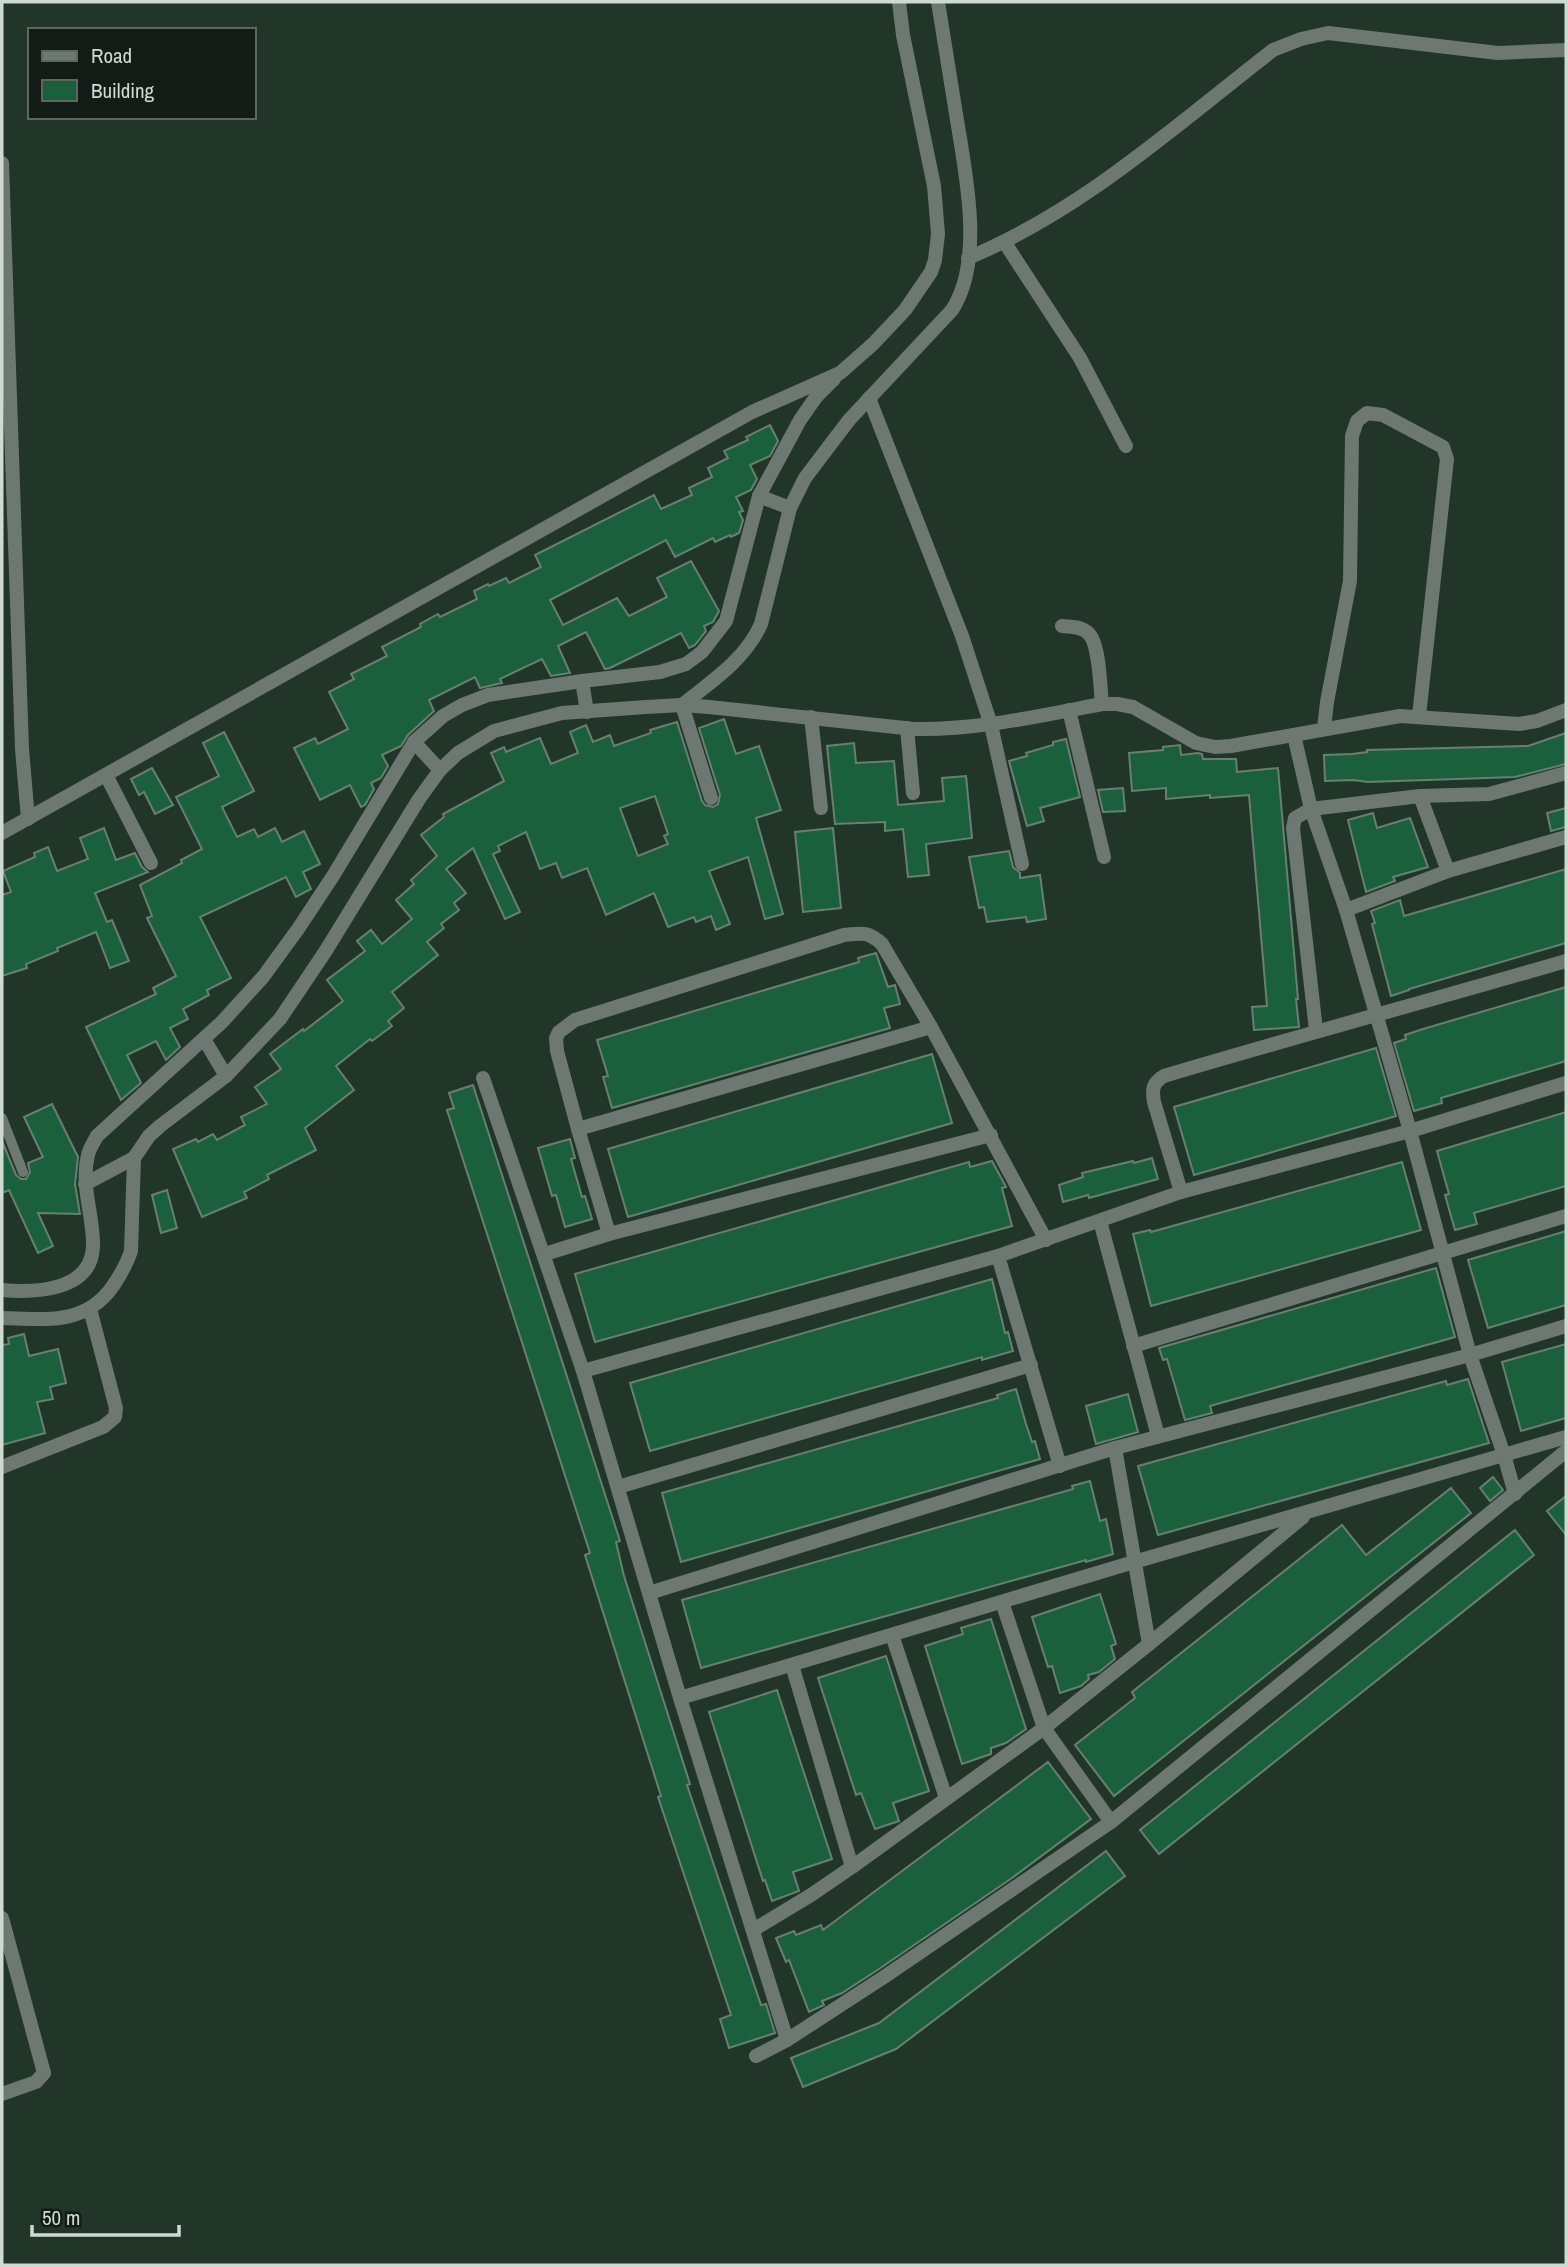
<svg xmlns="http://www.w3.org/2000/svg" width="1568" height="2267" viewBox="0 0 1568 2267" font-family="'Archivo Narrow',sans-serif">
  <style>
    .building { fill: #1a603d; stroke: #697f71; stroke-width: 2; fill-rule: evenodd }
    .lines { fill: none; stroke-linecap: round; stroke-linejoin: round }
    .lane { stroke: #6e7872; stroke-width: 10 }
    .street { stroke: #6e7872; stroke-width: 14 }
  </style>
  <rect width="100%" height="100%" fill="#223529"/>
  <g class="building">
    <path d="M770,425L778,441L770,456L750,465L757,479L751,490L736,497L743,511L739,512L743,520L739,533L731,537L730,535L715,542L713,538L675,557L666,540L550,600L563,625L617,598L629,616L667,597L657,578L691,561L719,611L713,622L704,626L706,631L695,645L689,648L681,633L610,668L605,669L586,632L558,646L570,673L551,676L542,659L500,679L502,683L480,688L475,677L429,700L434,711L408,735L401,746L382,755L388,766L381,778L371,783L374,789L365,805L361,807L350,785L320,800L294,748L315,738L318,744L348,729L329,692L354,679L351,674L387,656L382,647L421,627L420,624L438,614L440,617L477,599L474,591L488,584L489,586L506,578L509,583L541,567L535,555L654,495L661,509L692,495L689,488L712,477L708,468L728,458L724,451L748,440L746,437Z"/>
    <path d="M724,719L736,754L759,746L781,810L756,818L783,914L765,919L748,857L709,871L730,924L716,930L711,916L696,922L694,917L668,927L654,893L606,915L587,868L562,878L556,863L540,869L526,832L498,846L500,851L493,854L520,912L505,919L473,848L446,869L466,893L454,903L459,910L441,924L444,928L427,942L438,955L392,992L404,1008L388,1021L392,1026L372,1041L370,1039L336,1066L354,1090L305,1128L316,1150L267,1175L269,1179L244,1192L247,1198L202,1217L173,1149L196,1139L198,1142L213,1134L217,1140L245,1125L241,1117L267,1104L255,1087L281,1069L270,1054L303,1029L304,1031L343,1001L327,980L365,951L357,941L371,930L382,944L412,919L396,900L414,884L411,880L437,856L421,835L444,817L443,814L504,781L491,753L504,747L506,752L540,738L551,764L578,753L570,732L586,725L593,742L610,735L614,746L651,733L650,730L677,722L702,801L705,805L713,807L718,804L720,795L699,728ZM655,796L668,834L664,836L668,844L638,856L620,808Z"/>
    <path d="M224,732L254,791L222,807L237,837L254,829L258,837L275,828L282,842L304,831L320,864L303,872L311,889L296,897L286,877L200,917L231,978L207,990L209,995L183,1009L188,1019L170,1028L180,1047L166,1060L156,1041L127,1055L141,1083L121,1100L86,1027L156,994L153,988L176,976L147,918L152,916L140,885L182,863L181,860L202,849L176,797L219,776L203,743Z"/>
    <path d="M1566,733V764L1515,777L1368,782L1353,780L1325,781L1324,755L1352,754L1367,752V750L1528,746Z"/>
    <path d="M1066,739L1080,797L1040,808L1044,821L1027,826L1009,761L1027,756L1026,753L1053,745V742Z"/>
    <path d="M854,743L856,763L894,761L898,805L944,801L942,778L966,776L972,838L926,844L929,875L908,877L903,829L885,831V822L835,824L827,746Z"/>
    <path d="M1180,745L1181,755L1198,753L1202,754L1203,759H1236L1237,772L1278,768L1298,999H1296L1299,1027L1254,1030L1252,1007L1267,1006L1249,795L1210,798V795L1166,799V788L1132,791L1129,753L1163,750V747Z"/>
    <path d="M152,768L173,805L155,814L144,792L139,795L131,779Z"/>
    <path d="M1123,788L1125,811L1103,812L1098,790Z"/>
    <path d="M1566,808V827L1551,831L1547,813Z"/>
    <path d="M1373,813L1377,828L1410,818L1428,867L1393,877L1395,881L1366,892L1348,820Z"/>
    <path d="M104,828L116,860L135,853L142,867L148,872L95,893L107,922L112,920L129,961L110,968L96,932L57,948L58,951L26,964L27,968L2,976V895L11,892L3,871L35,857L34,853L48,847L57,871L88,859L80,838Z"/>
    <path d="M833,828L841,908L803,912L795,832Z"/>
    <path d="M1009,851L1013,867L1020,873V878L1040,875L1046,919L1027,922L1026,917L987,922L984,907L979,908L969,857Z"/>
    <path d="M1566,869V943L1409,989V990L1391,996L1372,924L1375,923L1371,911L1400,900L1404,916Z"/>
    <path d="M876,953L888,987L895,985L900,1004L884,1008L890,1028L612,1108L603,1077L608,1076L597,1040L859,962L858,958Z"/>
    <path d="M1566,987V1061L1441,1098L1442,1103L1414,1111L1394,1043L1406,1039L1405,1035L1423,1029Z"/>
    <path d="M1376,1048L1396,1116L1194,1175L1174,1107Z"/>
    <path d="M932,1054L952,1123L628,1217L608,1149Z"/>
    <path d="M473,1085L620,1541L616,1542L624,1576L690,1784L687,1785L761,2005L766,2004L775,2033L729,2048L720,2019L731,2015L658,1797L661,1796L585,1555L590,1553L447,1110L454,1108L449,1093Z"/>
    <path d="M52,1104L78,1157L75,1184L80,1214L38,1213L53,1246L38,1253L9,1190L2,1193V1141L16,1175L21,1179H26L30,1172L28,1163L43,1157L24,1117Z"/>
    <path d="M1566,1112V1186L1474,1213L1477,1224L1455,1230L1445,1195L1449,1194L1437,1151Z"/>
    <path d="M570,1139L575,1158L571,1159L582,1197L585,1196L592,1219L565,1227L556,1195L552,1196L538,1148Z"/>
    <path d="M1152,1158L1158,1179L1089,1198L1088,1195L1063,1202L1059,1185L1083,1177L1082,1173L1133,1161L1134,1163Z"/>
    <path d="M992,1161L1005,1185L1006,1187L1002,1188L1012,1226L595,1342L575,1274L969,1162L970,1167Z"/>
    <path d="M1402,1162L1421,1230L1151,1306L1133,1234L1150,1230L1151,1232Z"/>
    <path d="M167,1190L177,1228L161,1233L152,1195Z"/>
    <path d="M1566,1231V1305L1488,1328L1468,1260Z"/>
    <path d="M1436,1268L1455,1337L1210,1406L1212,1413L1185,1420L1167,1359L1163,1360L1159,1348Z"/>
    <path d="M992,1279L1005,1333L1008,1332L1013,1351L982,1360V1357L650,1451L630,1383Z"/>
    <path d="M24,1334L29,1356L58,1349L66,1383L50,1387L53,1399L37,1402L45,1433L2,1445V1345L9,1344L8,1338Z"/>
    <path d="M1566,1344V1418L1521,1431L1502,1362Z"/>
    <path d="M1468,1379L1489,1443L1158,1535L1138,1466L1446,1381L1447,1385Z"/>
    <path d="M1016,1389L1026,1424L1032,1442L1035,1441L1040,1459L681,1562L662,1493L998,1398L997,1395Z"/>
    <path d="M1128,1394L1138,1432L1096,1444L1086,1406Z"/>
    <path d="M1493,1477L1503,1490L1490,1501L1480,1488Z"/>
    <path d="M1090,1481L1100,1521L1106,1519L1113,1554L1086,1562V1560L701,1668L682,1600L1073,1489L1072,1486Z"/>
    <path d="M1451,1488L1471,1513L1114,1796L1075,1745L1135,1698L1132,1692L1342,1525L1366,1555Z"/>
    <path d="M1566,1496V1535L1547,1511Z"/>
    <path d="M1515,1530L1534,1555L1159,1854L1140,1830Z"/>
    <path d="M1100,1594L1116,1644L1111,1646L1115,1659L1099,1672L1088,1675L1089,1679L1081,1686L1060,1693L1052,1666L1048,1667L1032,1617Z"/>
    <path d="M991,1619L1026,1729L1006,1743L991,1748V1754L962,1764L925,1646L963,1634L961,1628Z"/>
    <path d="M886,1656L929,1791L893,1803L899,1821L875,1829L861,1793L856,1795L818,1678Z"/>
    <path d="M777,1690L832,1859L793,1872L799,1891L772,1901L765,1880L763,1881L709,1712Z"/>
    <path d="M1048,1762L1091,1819L1012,1878L879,1969L842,1993L822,2001L824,2005L809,2012L789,1960L786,1962L776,1938L794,1931L796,1935L821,1925L823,1930Z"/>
    <path d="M1106,1851L1125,1876L896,2049L803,2087L791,2058L879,2023Z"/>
  </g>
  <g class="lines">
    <path class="lane" d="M2,1118L23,1172"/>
    <g class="street">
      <path d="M2,163L22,749L28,819"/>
      <path d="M1005,243L1080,358L1126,446"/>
      <path d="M968,258C1083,210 1175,126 1273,50L1301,39L1328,33L1498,53L1566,50"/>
      <path d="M869,398L962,636L991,725L1022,864"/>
      <path d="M759,496L790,508"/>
      <path d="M1062,626C1071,627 1081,626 1088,633C1100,643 1100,688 1102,704"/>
      <path d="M582,681L587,712"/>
      <path d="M682,705C712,681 745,660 761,624L790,508L805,478L849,420L952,310C985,259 965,171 956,114C950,77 944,39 938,2"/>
      <path d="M682,705L711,798"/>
      <path d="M1069,710L1104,857"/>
      <path d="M811,717L821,808"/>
      <path d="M907,728L913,793"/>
      <path d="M1324,728L1327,702L1350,581L1352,436L1357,421L1367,413L1383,415L1443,447L1447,459L1419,716"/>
      <path d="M1294,735L1311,809L1346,910L1410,1131L1470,1355L1504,1455L1515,1494"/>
      <path d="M414,742L440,770"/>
      <path d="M106,775L151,863"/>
      <path d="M1420,796L1448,871"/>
      <path d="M2,833L752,412L840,373L873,344L905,310L931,272L935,260L938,234L934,186L903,35L899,2"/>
      <path d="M1346,910L1448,871L1566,837"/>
      <path d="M1316,1030L1293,828L1295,818L1311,809L1420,796L1489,794L1566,773"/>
      <path d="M204,1039L226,1076"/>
      <path d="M483,1078L583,1371L680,1698L787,2040"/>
      <path d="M578,1129L931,1027"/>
      <path d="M85,1184L134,1158"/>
      <path d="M1181,1192L1154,1102C1152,1090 1152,1083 1164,1076C1298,1036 1432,1000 1566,961"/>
      <path d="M1100,1221L1158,1436"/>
      <path d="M609,1234L578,1129L557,1051L556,1038L559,1032L575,1020L844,935C862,933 868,931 882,944L931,1027L1046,1240"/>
      <path d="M545,1254L609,1234L991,1135"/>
      <path d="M998,1256L1060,1466"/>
      <path d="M2,1290C35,1293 91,1291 93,1247C94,1216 80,1186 88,1155C89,1149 94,1142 97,1136L222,1022L263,977L298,929L333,876L414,742L443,716L462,705L488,695L582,681L660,672L686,664L702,652L726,621L759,496L800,420L816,397L834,379"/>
      <path d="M2,1318C45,1319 85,1326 113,1286C121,1274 127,1264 131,1251L134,1158L149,1136L160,1126L226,1076L280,1019L325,952L419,799L440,770L458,753L494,731L562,713L646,707L682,705L709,707L914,729C978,730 1039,716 1102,704H1117L1133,707L1196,743L1215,747L1231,746L1400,716L1519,724L1537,721L1566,710"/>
      <path d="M1133,1346L1566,1216"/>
      <path d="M583,1371L998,1256L1181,1192L1410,1131L1566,1083"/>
      <path d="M1115,1448L1149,1644"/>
      <path d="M2,1467L103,1427L115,1417L116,1408L90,1309"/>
      <path d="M618,1487L1031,1365"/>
      <path d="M649,1593L1115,1448L1470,1355L1566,1326"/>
      <path d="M1002,1602L1044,1728L1111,1822"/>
      <path d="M892,1635L946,1798"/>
      <path d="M792,1665L852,1867"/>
      <path d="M680,1698L1134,1562L1566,1437"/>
      <path d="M2,1918L44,2073L36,2082L2,2094"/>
      <path d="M753,1930L811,1895L852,1867L1044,1728L1149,1644L1303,1517"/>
      <path d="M756,2056L787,2040L884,1977L1111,1822L1566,1451"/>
    </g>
  </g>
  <rect width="1568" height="2267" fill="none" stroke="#cedad2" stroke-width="7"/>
  <rect x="28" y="28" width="228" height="91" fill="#121b15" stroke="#5d6761" stroke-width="2"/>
  <rect x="42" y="51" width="35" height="10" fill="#6e7872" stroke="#5d6761" stroke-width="2"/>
  <text x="91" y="63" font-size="21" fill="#cedad2">Road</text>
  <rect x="42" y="80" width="35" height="21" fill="#1a603d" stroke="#5d6761" stroke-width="2"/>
  <text x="91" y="98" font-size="21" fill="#cedad2">Building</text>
  <path d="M32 2225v10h147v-10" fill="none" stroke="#cedad2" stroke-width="3.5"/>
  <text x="42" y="2225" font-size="21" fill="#cedad2" stroke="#121b15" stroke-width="5" paint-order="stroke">50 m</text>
</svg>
